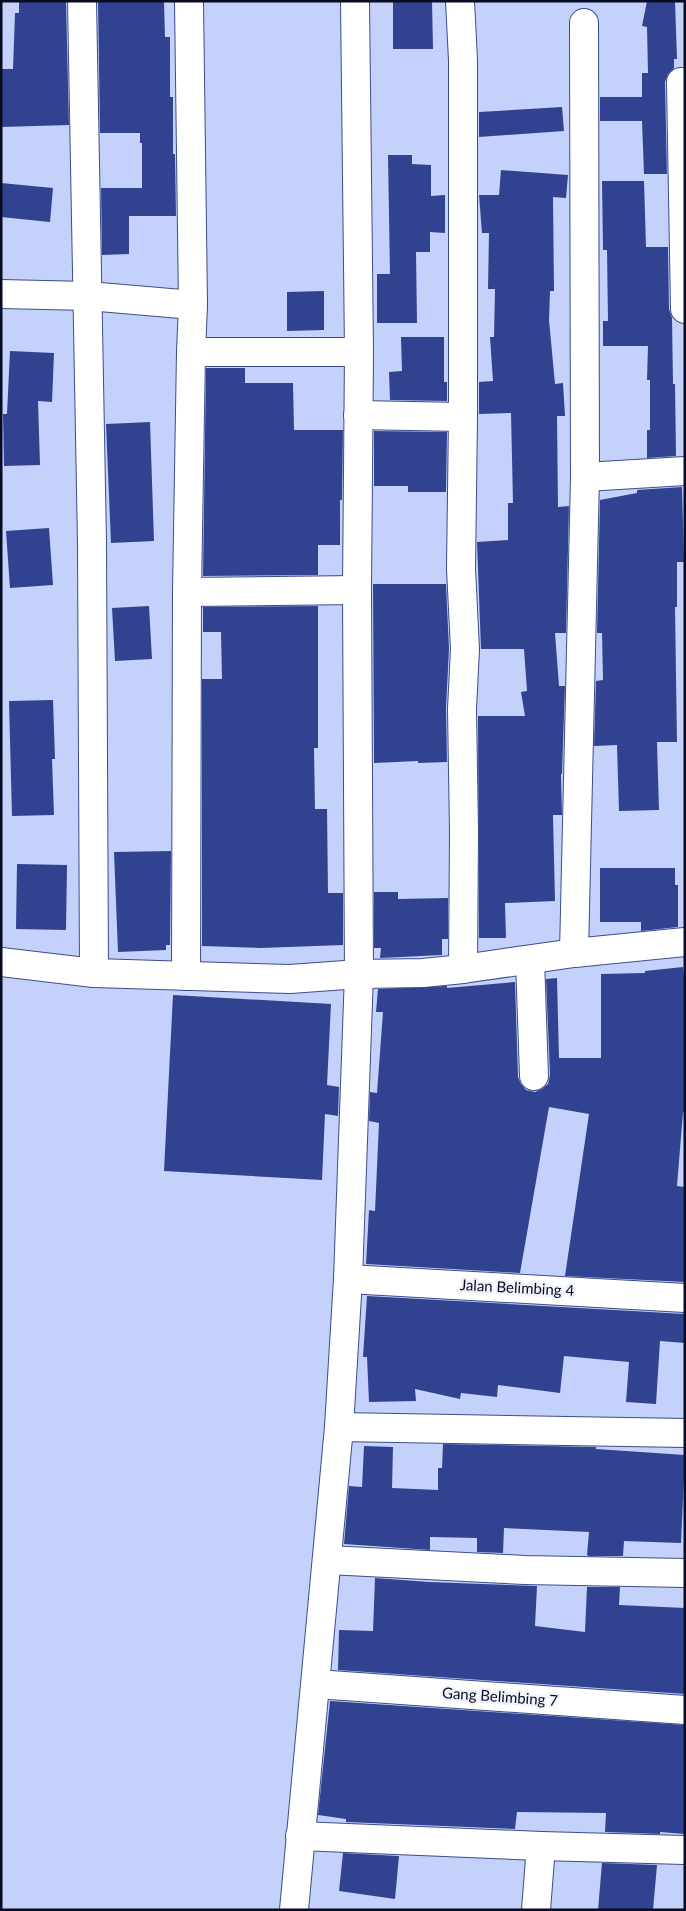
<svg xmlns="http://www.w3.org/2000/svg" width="686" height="1911" viewBox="0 0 686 1911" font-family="Lato,sans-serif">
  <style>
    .building { fill: #314390 }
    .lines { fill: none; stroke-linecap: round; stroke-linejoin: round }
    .street-casing { stroke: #3d4d88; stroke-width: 30 }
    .street { stroke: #fff; stroke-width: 28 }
    .labels { text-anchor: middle; stroke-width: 5; stroke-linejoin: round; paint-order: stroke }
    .street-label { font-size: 15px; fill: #070c24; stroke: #f0f3fa }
  </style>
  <rect width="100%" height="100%" fill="#c3d1fb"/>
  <g class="building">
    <path d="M19,1H66L69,125L1,127V69H13L15,13H19Z"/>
    <path d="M98,1H164L165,37H170V97H173V154H175L176,216H129V254L102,255L101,188H142V143H140V133H100Z"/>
    <path d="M393,1H432L433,49H393Z"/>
    <path d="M647,1H675L677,59H674V68L668,74L665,82L667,174H644L642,121H600V97H642V73H648L647,27L642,26Z"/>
    <path d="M562,107L564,131L479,137V112Z"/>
    <path d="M388,155H412V164L431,165V196L445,195V233L430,232V252H416L417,323H377V274H390Z"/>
    <path d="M501,170L568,175L566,198L553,197L554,291H550L549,320L555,384L563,383L565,416H557L558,507L569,506L566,633H555L559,686H565L562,774H561L562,815H553L555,901L505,903L506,938H479L478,716H525L521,692L527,691L524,649H481L477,542L508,540V503H513L511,413L479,414V382L493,381L490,337H494L495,289H488L489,233H482L479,195H499Z"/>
    <path d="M602,181H644L646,247H668L669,309L672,318L673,384H675L676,456L647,458V430H650V380H647L648,346H603V321H608L607,250H603Z"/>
    <path d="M1,183L53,188L50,222L1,217Z"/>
    <path d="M324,291V330L287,331V292Z"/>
    <path d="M401,337H444V382H447V401L390,400L389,372L402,371Z"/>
    <path d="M10,351L54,353L52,402L38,401L40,465L4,466L3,414H7Z"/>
    <path d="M206,368H245V383H293L294,430H343L342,500H340V545H318V575L203,576Z"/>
    <path d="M150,422L154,541L111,543L106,424Z"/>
    <path d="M374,431L447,432L446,492H408V486H374Z"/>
    <path d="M682,487L684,562H677V607H675L677,742H657L659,810L619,811L617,745L594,746L596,681L603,680L602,633H597L600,500L637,493V490Z"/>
    <path d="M49,528L53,585L10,588L6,531Z"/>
    <path d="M373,584H446L449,649L446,708L447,762L418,763V761L374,763Z"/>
    <path d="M149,606L152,659L115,661L112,608Z"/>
    <path d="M318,606V748H314L315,809H327L328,893H343V945L261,948L202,946V679H222L221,632H203V607Z"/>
    <path d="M53,700L55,759H52L54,815L12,816L9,701Z"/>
    <path d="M171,851L170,945H166V950L118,952L114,852Z"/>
    <path d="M17,864L67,865L66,930L16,929Z"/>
    <path d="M600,868H675V885H678V927L641,931V922H600Z"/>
    <path d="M374,892H398V899L448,898V939H442V955L380,958L381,948H374Z"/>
    <path d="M683,967L685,986V1112H683L677,1186L685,1187V1282L565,1276L589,1114L549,1107L520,1273L366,1264L369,1210L375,1211L379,1123L369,1121L370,1092L377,1093L383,1012H376L378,989L447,986V988L515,982L518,1077L521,1084L526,1090L535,1092L542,1089L548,1084L550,1075L546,979L557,978L559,1058H601V974L645,973V971Z"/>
    <path d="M173,995L331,1004L327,1085L339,1087L338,1116L325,1114L322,1180L164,1171Z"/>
    <path d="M367,1296L685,1314V1343L660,1341L656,1404L626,1402L629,1362L564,1356L560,1393L498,1385L497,1397L461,1393L460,1399L415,1389L416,1401L369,1402L367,1357H363Z"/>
    <path d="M443,1444L596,1447V1449L685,1455L681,1543L624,1541L623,1556H589L587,1555L589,1532L504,1528L503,1553L477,1552V1538L430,1537V1550L344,1544L349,1486L362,1487L364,1446L393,1447L392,1488L438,1490V1468H442Z"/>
    <path d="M375,1578L429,1582L537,1586L535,1626L585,1632L587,1587H620L619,1605L685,1608V1694L338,1670L339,1630L373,1631Z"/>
    <path d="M330,1701L685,1725V1834L660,1832V1834L605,1832L606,1813L517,1812L515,1829L346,1822V1819L318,1815Z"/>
    <path d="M343,1853L399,1856L395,1899L339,1891Z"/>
    <path d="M602,1863L657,1865L653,1910H598Z"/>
  </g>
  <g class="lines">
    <g class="street-casing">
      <g id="street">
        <path d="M82,1L92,543L94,973"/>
        <path d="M460,1L463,60V417L461,569L465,649L462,709L464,832L463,969"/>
        <path d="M681,82L685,309"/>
        <path d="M1,294L88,296L193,305"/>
        <path d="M191,352H359"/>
        <path d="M358,415L463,417"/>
        <path d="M585,477L685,471"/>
        <path d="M187,592L357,590"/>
        <path d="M574,953L585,477L584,23"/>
        <path d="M530,960L534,1076"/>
        <path d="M1,962L94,973L290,979L359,974L423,973L463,969L574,953L685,942"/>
        <path d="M186,976L187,592L191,352L193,305L189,1"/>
        <path d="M348,1279L685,1298"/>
        <path d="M339,1427L685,1433"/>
        <path d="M328,1560L525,1570L685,1573"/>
        <path d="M316,1684L685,1710"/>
        <path d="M300,1836L541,1846L685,1850"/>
        <path d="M294,1910L339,1427L348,1279L359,974L357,590L359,352L355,1"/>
        <path d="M536,1910L541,1846"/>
      </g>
    </g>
    <use href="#street" class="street"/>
  </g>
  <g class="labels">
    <g class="street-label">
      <text transform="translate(517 1288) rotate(3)" y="5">Jalan Belimbing 4</text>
      <text transform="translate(500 1697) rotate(4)" y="5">Gang Belimbing 7</text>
    </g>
  </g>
  <rect width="686" height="1911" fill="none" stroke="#070c24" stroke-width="5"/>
</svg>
